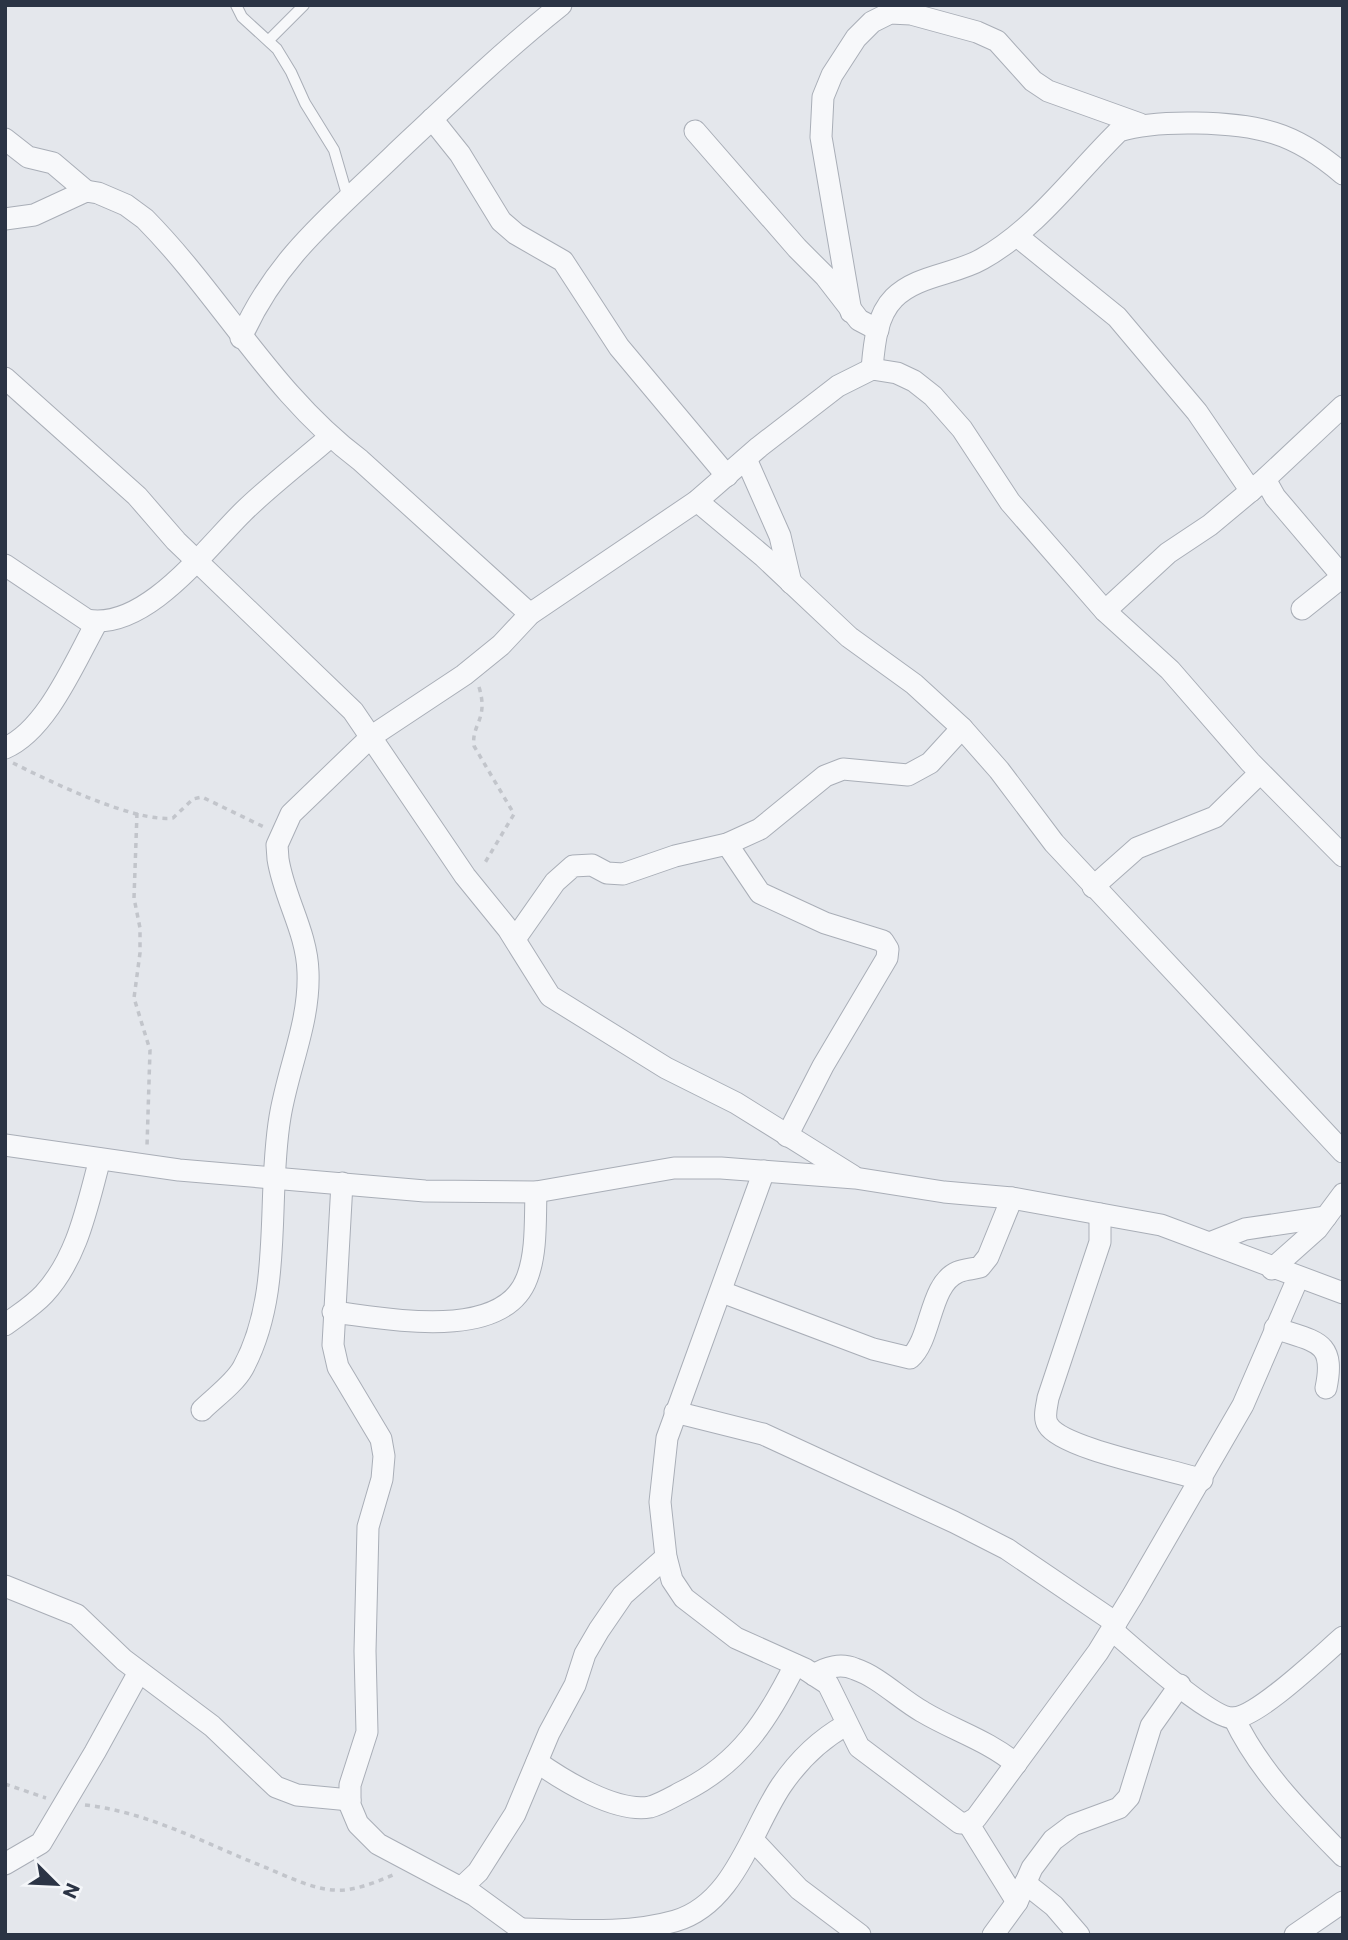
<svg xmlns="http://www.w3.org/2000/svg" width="1348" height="1940" viewBox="0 0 1348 1940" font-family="Commissioner,sans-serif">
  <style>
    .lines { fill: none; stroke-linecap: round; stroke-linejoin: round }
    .lane-casing { stroke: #a9aeb7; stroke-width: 12 }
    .street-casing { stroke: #a9aeb7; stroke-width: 23 }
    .path { stroke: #c2c5cb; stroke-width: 3.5; stroke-dasharray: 5 5; stroke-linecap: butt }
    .lane { stroke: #f7f8fa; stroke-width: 10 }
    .street { stroke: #f7f8fa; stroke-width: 21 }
  </style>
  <rect width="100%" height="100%" fill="#e4e7ec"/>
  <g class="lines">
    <g class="lane-casing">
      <g id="lane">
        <path d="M236,5L242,17L277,49L291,72L305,103L334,150L348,198"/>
        <path d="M269,40L304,5"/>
      </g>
    </g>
    <g class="street-casing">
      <g id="street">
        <path d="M432,119L460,154L501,221L516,234L563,261L619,347L727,476"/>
        <path d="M695,131L797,248L825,276L859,320L878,330"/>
        <path d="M5,139L28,157L53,163L86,191"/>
        <path d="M5,219L34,215L86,191L98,193L126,205L145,219C221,296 272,394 360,460L530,614"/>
        <path d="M1017,236L1117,317L1197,412L1251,491"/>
        <path d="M851,312L821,137L823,97L832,75L856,38L872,22L890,13L911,14L977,32L997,41L1033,81L1048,91L1140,124"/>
        <path d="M241,338C276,258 333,214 394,155C448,104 502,52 561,5"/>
        <path d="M872,369C874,346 876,316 894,298C917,275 954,275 982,259C1037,228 1074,175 1119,131C1156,119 1236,121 1274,133C1300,141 1322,156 1343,174"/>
        <path d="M5,378L137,496L176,541L353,711L465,876L508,929L550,996L666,1068L736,1103L853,1176"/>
        <path d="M746,459L780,536L791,583"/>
        <path d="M1265,479L1275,497L1343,577"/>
        <path d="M697,501L764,557L849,637L914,684L962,728L999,770L1054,843L1343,1152"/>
        <path d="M5,565L87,620C146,631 206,548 244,511C271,485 301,462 330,437"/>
        <path d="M1302,609L1342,577"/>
        <path d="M1105,611L1168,553L1210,525L1265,479L1343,406"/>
        <path d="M5,748C47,730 75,661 97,622"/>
        <path d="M727,844L760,893L825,923L883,941L888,949L887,958L823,1066L787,1136"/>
        <path d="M1093,887L1137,848L1215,817L1260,773"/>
        <path d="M515,939L555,882L573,866L592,865L607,873L623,874L675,856L727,844L760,829L825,776L843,769L908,775L930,763L962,728"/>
        <path d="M5,1145L179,1170L425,1191L536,1192L674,1168H721L855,1178L944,1192L1012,1198L1161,1225L1343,1293"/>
        <path d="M764,1171L667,1438L660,1502L666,1557L672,1580L684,1598L736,1638L805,1669L828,1684L859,1747L960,1823H968L976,1818L1098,1652L1133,1595L1243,1405L1298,1278"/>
        <path d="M342,1183L333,1345L338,1367L381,1439L384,1456L382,1479L368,1527L365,1651L367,1732L350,1785V1805L358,1824L378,1844L474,1895L529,1935"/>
        <path d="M1100,1214V1242L1048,1398C1047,1406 1043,1417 1048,1425C1062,1449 1171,1469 1202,1480"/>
        <path d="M1212,1242L1245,1229L1326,1217"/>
        <path d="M1272,1269L1317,1229L1343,1194"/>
        <path d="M722,1292L873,1349L910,1358C932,1339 929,1284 958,1272C964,1269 973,1269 980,1267L988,1257L1012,1198"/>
        <path d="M333,1312C385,1318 503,1343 527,1278C537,1252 535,1219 536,1192"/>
        <path d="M5,1325C18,1315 33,1306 44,1294C78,1257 87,1206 100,1159"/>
        <path d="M1275,1328C1315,1342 1336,1340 1326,1388"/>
        <path d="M202,1410C214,1398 234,1384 243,1368C284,1292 266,1200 280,1117C288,1068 310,1022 308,972C307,932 284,898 278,859L277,845L291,814L372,736L464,675L501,645L530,614L697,501L759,447L838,386L872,369L897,373L914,381L933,396L962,429L1010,502L1105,611L1170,670L1250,762L1343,856"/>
        <path d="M675,1412L763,1434L954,1522L1007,1549L1116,1623"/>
        <path d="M5,1586L77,1615L124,1660L212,1726L276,1787L297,1795L350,1800"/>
        <path d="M1112,1630C1132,1647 1212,1720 1234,1718C1259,1716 1322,1655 1343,1637"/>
        <path d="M814,1675C826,1667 841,1663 855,1669C879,1677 900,1699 923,1712C953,1730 989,1741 1016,1764"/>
        <path d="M1234,1718C1259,1771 1302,1814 1343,1856"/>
        <path d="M537,1762C564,1781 616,1813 650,1807C661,1804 674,1796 684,1791C740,1763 768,1719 795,1665"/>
        <path d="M968,1823L1017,1902"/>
        <path d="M753,1840L799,1889L860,1935"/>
        <path d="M5,1864L41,1843L95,1752L139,1672"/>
        <path d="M1025,1883L1054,1906L1079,1935"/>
        <path d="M461,1888L478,1872L515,1814L549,1733L575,1685L585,1654L599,1630L623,1595L666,1557"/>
        <path d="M522,1929C573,1930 626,1935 675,1921C734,1904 751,1831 781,1786C798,1761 819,1740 846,1725"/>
        <path d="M993,1935L1017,1902L1032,1868L1053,1840L1073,1825L1119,1808L1129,1797L1151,1726L1180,1685"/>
        <path d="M1295,1935L1343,1902"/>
      </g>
    </g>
    <g class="path">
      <path d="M479,687C489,720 471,724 474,746L514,814L483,866"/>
      <path d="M13,763C49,781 135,823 173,818L193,799L202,797L266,828"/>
      <path d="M137,813L134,898L140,928V953L134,998L150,1050L147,1146"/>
      <path d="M5,1784L46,1798"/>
      <path d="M85,1805C149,1812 208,1845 267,1868C291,1878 318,1892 344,1890C362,1888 379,1881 395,1874"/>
    </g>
    <use href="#lane" class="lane"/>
    <use href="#street" class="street"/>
  </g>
  <rect width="1348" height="1940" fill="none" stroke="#2b3445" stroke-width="14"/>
  <g transform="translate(56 1884) rotate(114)" stroke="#f4f6f9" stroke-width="5" paint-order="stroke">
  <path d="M0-5L12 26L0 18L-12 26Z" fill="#2b3445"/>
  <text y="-10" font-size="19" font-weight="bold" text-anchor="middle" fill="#2b3445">N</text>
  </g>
</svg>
